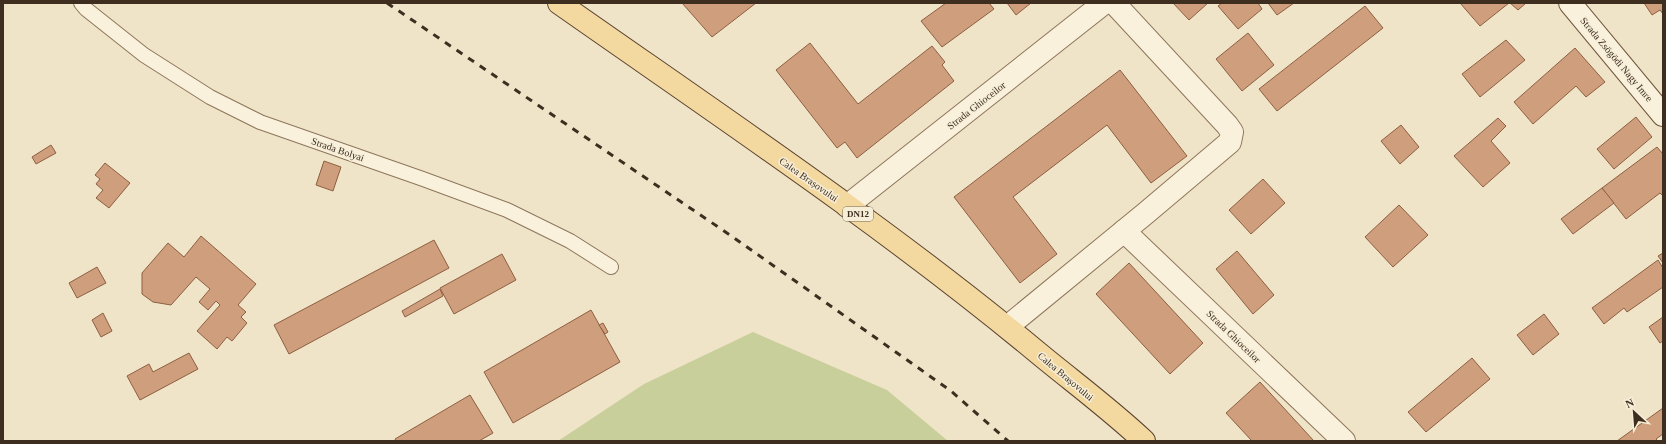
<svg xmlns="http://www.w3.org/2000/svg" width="1666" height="444" viewBox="0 0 1666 444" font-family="Georgia,serif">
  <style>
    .green { fill: #c9cf9b }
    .building { fill: #cf9f7d; stroke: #8d5f41 }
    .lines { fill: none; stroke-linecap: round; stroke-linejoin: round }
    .service-casing { stroke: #8d765c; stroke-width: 16 }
    .minor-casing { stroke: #8d765c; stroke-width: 24 }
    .secondary-casing { stroke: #6f573f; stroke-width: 24 }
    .primary-casing { stroke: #5b4430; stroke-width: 24 }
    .service { stroke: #faf1dc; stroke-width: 14 }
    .minor { stroke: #faf1dc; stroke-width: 22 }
    .secondary { stroke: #faf1dc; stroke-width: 22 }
    .primary { stroke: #f3d9a0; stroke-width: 22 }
    .rail { stroke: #3d2e20; stroke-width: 3; stroke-dasharray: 7 7; stroke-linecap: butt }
    .labels { text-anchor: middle; stroke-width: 3; stroke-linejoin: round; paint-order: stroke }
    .shield { fill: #f7eed8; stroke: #756857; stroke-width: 1 }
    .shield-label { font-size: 9px; font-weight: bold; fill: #3d2e20 }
    .street-label { font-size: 10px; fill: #3d2e20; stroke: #f7eed8 }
  </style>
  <rect width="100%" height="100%" fill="#f0e4c8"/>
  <path class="green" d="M753,332L887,390L948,441H558L644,384Z"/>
  <g class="building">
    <path d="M682,3H756L712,37Z"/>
    <path d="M946,3H989L994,9L942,47L921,21Z"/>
    <path d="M1007,3H1031L1016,15Z"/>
    <path d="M1173,3H1208L1189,20Z"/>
    <path d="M1222,3H1258L1262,9L1238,29L1218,6Z"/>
    <path d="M1268,3H1294L1277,15Z"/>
    <path d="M1460,3H1509L1480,26Z"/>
    <path d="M1510,3H1526L1518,10Z"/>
    <path d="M1644,3H1663V14L1660,10L1652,15Z"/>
    <path d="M1365,6L1383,28L1277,111L1259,89Z"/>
    <path d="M1248,33L1274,65L1242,91L1216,59Z"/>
    <path d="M1506,40L1525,60L1480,97L1462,74Z"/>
    <path d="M810,43L858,104L932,46L945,62L942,65L954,81L857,158L845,142L837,148L776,70Z"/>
    <path d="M1575,48L1605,82L1586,97L1576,86L1533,124L1514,102Z"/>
    <path d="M1120,70L1187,156L1151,183L1107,125L1013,197L1057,254L1020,283L954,197Z"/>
    <path d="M1636,117L1652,137L1614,169L1597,149Z"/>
    <path d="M1498,118L1506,126L1491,141L1510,163L1483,187L1454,156Z"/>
    <path d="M1401,125L1419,147L1400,164L1381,141Z"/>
    <path d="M51,145L56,153L36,164L32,157Z"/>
    <path d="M1657,147L1663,154V196L1660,193L1626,219L1602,188Z"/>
    <path d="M324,161L341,167L333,191L316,185Z"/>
    <path d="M105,163L130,183L109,208L96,198L103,190L96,184L100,179L95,175Z"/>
    <path d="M1263,179L1285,203L1251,234L1229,210Z"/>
    <path d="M1602,188L1614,203L1573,234L1561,219Z"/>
    <path d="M1399,205L1428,235L1393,267L1365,237Z"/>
    <path d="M201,236L256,284L238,305L246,312L241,317L247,323L232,341L227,337L217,349L197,331L220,305L216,301L208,310L199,302L210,289L196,277L171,305L153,302L142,294V273L168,243L184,257Z"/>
    <path d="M434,240L449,268L289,354L274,325Z"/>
    <path d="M1237,251L1274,295L1253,314L1216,269Z"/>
    <path d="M1663,253V263L1658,256Z"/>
    <path d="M502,254L516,280L454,314L440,288Z"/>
    <path d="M1658,260L1663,268V287L1627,312L1624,308L1604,324L1592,308Z"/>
    <path d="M1129,263L1203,343L1170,374L1096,294Z"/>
    <path d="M97,267L106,283L77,298L69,283Z"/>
    <path d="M440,289L443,296L405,317L402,311Z"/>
    <path d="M591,310L620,362L513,423L484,372Z"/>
    <path d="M103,313L112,331L101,337L92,320Z"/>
    <path d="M1544,314L1559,334L1533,355L1517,335Z"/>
    <path d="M1663,317V341L1660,343L1649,327Z"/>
    <path d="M603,323L608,332L605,334L599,325Z"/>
    <path d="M189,353L198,369L140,400L127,376L149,364L153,372Z"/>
    <path d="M1472,358L1490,379L1426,432L1408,412Z"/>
    <path d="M1260,382L1314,441H1252L1226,413Z"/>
    <path d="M470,395L493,433L479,441H396L395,439Z"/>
    <path d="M1663,408V434L1656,439L1658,441H1617Z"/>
  </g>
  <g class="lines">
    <g class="service-casing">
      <path id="service" d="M81,3L86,9L144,55L210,97L260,122L423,179L507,210L570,241L611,267"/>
    </g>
    <g class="minor-casing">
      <g id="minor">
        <path d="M847,206L1104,3"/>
        <path d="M1124,231L1344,441"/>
        <path d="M1007,327L1146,213L1230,142L1232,132L1227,125L1114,3"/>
      </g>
    </g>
    <g class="secondary-casing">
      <path id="secondary" d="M1570,3L1663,115"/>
    </g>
    <g class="primary-casing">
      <path id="primary" d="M559,3C720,116 885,226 1037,352C1072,381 1110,409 1144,441"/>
    </g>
    <use href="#service" class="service"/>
    <use href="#minor" class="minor"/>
    <use href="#secondary" class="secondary"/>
    <use href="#primary" class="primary"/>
    <path class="rail" d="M387,3L730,235L951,391L1008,441"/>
  </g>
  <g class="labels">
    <rect class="shield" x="843" y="207" width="30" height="14" rx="3"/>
    <g class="shield-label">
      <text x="858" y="217">DN12</text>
    </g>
    <g class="street-label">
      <text transform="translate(1617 59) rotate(50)" y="4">Strada Zsögödi Nagy Imre</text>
      <text transform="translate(976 105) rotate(-38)" y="4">Strada Ghioceilor</text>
      <text transform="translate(338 149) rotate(19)" y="4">Strada Bolyai</text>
      <text transform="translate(809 179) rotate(35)" y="4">Calea Brașovului</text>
      <text transform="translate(1234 336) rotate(44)" y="4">Strada Ghioceilor</text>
      <text transform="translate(1066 376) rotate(40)" y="4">Calea Brașovului</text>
    </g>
  </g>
  <rect width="1666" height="444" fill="none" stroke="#3d2e20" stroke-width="8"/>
  <g transform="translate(1634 412) rotate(334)" stroke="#f7eed8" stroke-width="3" paint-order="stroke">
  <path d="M0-3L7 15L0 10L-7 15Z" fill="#3d2e20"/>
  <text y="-6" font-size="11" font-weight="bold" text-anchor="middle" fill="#3d2e20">N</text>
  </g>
</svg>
